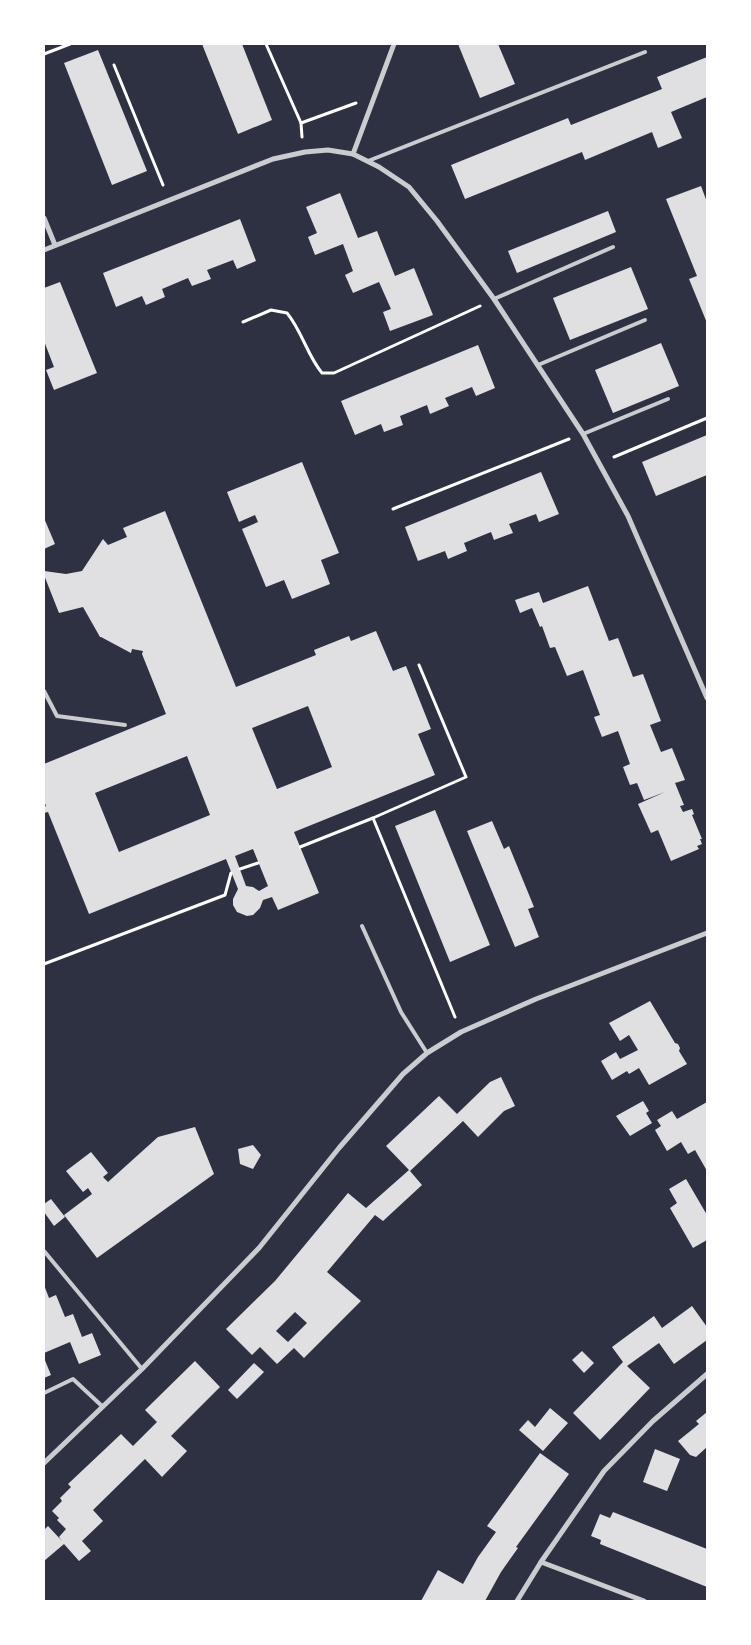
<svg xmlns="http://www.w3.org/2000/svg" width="751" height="1645" viewBox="0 0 751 1645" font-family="'Fira Sans Condensed',sans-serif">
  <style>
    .building { fill: #e0e0e3; fill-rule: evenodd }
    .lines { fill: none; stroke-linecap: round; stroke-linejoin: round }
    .path { stroke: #fff; stroke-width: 3 }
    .service { stroke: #caccd0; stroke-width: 4 }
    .minor { stroke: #caccd0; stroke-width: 5 }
  </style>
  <rect width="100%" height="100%" fill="#2d3142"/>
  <g class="building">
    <path d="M202,44H242L272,120L238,134Z"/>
    <path d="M458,44H498L515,84L480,98Z"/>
    <path d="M98,50L147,171L112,185L64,63Z"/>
    <path d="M707,57V97L671,112L682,138L658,148L652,132L585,160L582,152L465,199L451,165L568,118L571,125L662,89L657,77Z"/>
    <path d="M701,186L707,202V323L689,279L697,276L666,199Z"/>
    <path d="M340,193L358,238L377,231L395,276L414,268L433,315L390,331L383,312L391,309L379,282L353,293L345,275L353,271L343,244L315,255L308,237L317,233L306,207Z"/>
    <path d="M608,211L616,232L517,273L508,251Z"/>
    <path d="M240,219L256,261L237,269L233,260L207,270L211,279L192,286L188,278L162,289L165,297L146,305L142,296L116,307L103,273Z"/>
    <path d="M631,267L648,309L570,340L553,298Z"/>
    <path d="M60,282L97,373L54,390L46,370L54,367L44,341V288Z"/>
    <path d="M661,343L679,386L613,413L595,370Z"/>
    <path d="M478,345L495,388L476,396L472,387L445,398L449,406L430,414L427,405L400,416L403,425L384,432L381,424L355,435L341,401Z"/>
    <path d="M707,435V475L656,496L642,462Z"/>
    <path d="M302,462L339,553L321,560L330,584L292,599L284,580L266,587L242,529L258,522L255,515L239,522L227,492Z"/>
    <path d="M541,472L559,514L539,522L536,514L509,524L513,533L494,540L491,532L464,543L467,551L448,559L445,551L418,561L405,527Z"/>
    <path d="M165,511L236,687L316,655L314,650L349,636L351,641L376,631L393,671L406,666L431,729L418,734L435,775L294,832L319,893L278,910L272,897L263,900L260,908L253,915L247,916L237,912L233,905V899L238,889L226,859L89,914L48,812L44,813V807L46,806L44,801V764L166,714L142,654L143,651L132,649L131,653L129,652L101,637H100L83,607L59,613L44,575V571L66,574L82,571L103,539L108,545L127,537L123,528ZM308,706L332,767L277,789L252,728ZM187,756L210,815L119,852L95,793ZM253,849L268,886L259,891L253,887L246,886L235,856Z"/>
    <path d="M44,518L55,544L44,549Z"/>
    <path d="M588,586L609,641L618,638L633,677L643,674L661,721L650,725L661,752L672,748L685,780L675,783L684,805L680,806L683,812L692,809L694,814L692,815L702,839H700L702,844L697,846L699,849L671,861L658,830L651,833L638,804L665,792L644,800L637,783L630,785L623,767L630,764L618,731L602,737L594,717L600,715L583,670L567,676L555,647L550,648L542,626L540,627L532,608L520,613L515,600L539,592L543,603Z"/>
    <path d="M435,810L490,945L450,962L395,826Z"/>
    <path d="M492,821L504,849L509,846L534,907L528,909L539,937L515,947L467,831Z"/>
    <path d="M650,1001L675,1043L678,1044L680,1048L679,1051L687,1064L649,1085L639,1068L629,1074L627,1071L612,1080L601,1061L616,1052L620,1059L638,1050L629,1035L620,1041L609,1023Z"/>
    <path d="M501,1077L515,1106L504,1111L478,1137L463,1121L410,1171L422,1185L383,1221L375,1215L327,1272L361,1301L304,1358L294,1348L277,1364L260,1347L252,1355L226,1329L275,1281L348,1193L366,1208L409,1170L386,1146L439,1096L457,1114L490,1082ZM295,1312L307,1323L288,1342L276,1331Z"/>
    <path d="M643,1101L649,1111L646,1113L652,1123L630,1136L616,1116Z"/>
    <path d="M707,1102V1171L695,1150L688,1154L681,1142L667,1151L655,1130L661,1126L657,1120L672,1111L677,1119Z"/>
    <path d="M195,1127L214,1174L97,1258L64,1215L92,1194L88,1188L83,1192L66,1171L91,1152L108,1173L103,1177L108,1182L158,1137Z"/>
    <path d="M253,1145L261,1155L253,1169L240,1164L238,1149Z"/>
    <path d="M686,1179L707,1215V1240L693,1248L670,1208L677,1203L669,1189Z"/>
    <path d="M51,1199L65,1217L54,1226L44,1212V1204Z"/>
    <path d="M44,1285L49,1298L56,1295L65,1317L73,1314L82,1337L92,1333L101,1355L79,1364L70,1342L44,1353Z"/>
    <path d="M692,1306L707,1327V1340L674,1364L659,1343L627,1366L650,1388L600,1440L573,1413L623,1362L612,1347L654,1316L662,1328Z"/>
    <path d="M582,1351L594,1363L584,1373L572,1360Z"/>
    <path d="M44,1358L51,1375L44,1378Z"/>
    <path d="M195,1361L220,1387L171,1436L187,1451L162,1477L145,1459L93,1510L103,1521L82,1541L91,1551L79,1561L64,1544L44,1561V1530L48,1526L62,1541L59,1537L66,1529L57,1520L59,1518L52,1511L62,1501L60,1498L71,1487L68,1484L121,1434L133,1446L157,1422L145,1410Z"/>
    <path d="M254,1363L264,1372L237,1399L228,1390Z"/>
    <path d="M550,1408L568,1423L543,1451L519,1430L528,1420L535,1427Z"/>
    <path d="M707,1412V1447L696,1457L690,1455L678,1441L699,1424L696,1421Z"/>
    <path d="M655,1449L680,1459L667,1491L643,1482Z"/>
    <path d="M540,1453L569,1474L516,1547L518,1548L501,1572L485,1601H421L438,1570L463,1584L478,1557L496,1532L487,1526Z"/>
    <path d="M613,1512L707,1549V1587L600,1544L601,1540L591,1536L600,1514L610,1518Z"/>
  </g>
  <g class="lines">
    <g class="path">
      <path d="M266,44L301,123L356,103"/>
      <path d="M44,54L70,44"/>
      <path d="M114,65L163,185"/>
      <path d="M301,123L302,137"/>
      <path d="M243,322L271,310L287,313C302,331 307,355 322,373H334L480,306"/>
      <path d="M614,457L707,418"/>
      <path d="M393,509L569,439"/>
      <path d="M419,665L466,777L373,818L455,1017"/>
      <path d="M300,847L373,818"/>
      <path d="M240,869L258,863"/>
      <path d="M44,964L225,895L231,873"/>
    </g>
    <g class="service">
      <path d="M368,161L645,52"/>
      <path d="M494,299L613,247"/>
      <path d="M538,365L645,320"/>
      <path d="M583,434L668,399"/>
      <path d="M44,691L57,716L125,725"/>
      <path d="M362,926L401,1012L427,1053"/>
      <path d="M44,1251L142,1369"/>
      <path d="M44,1393L73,1379L103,1407"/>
    </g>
    <g class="minor">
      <path d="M353,154L394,44"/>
      <path d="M44,218L55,245"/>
      <path d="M44,250L273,159L305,152L328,150L353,154L379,167L409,187L437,221L494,299L583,434L628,516L707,698"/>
      <path d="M44,1463L142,1369L259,1248L339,1148L403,1074L427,1053L461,1032L536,999L707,933"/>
      <path d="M541,1562L644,1601"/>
      <path d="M517,1601L541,1562L604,1471L653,1421L707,1374"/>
    </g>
  </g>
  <rect width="751" height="1645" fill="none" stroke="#ffffff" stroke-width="90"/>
</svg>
